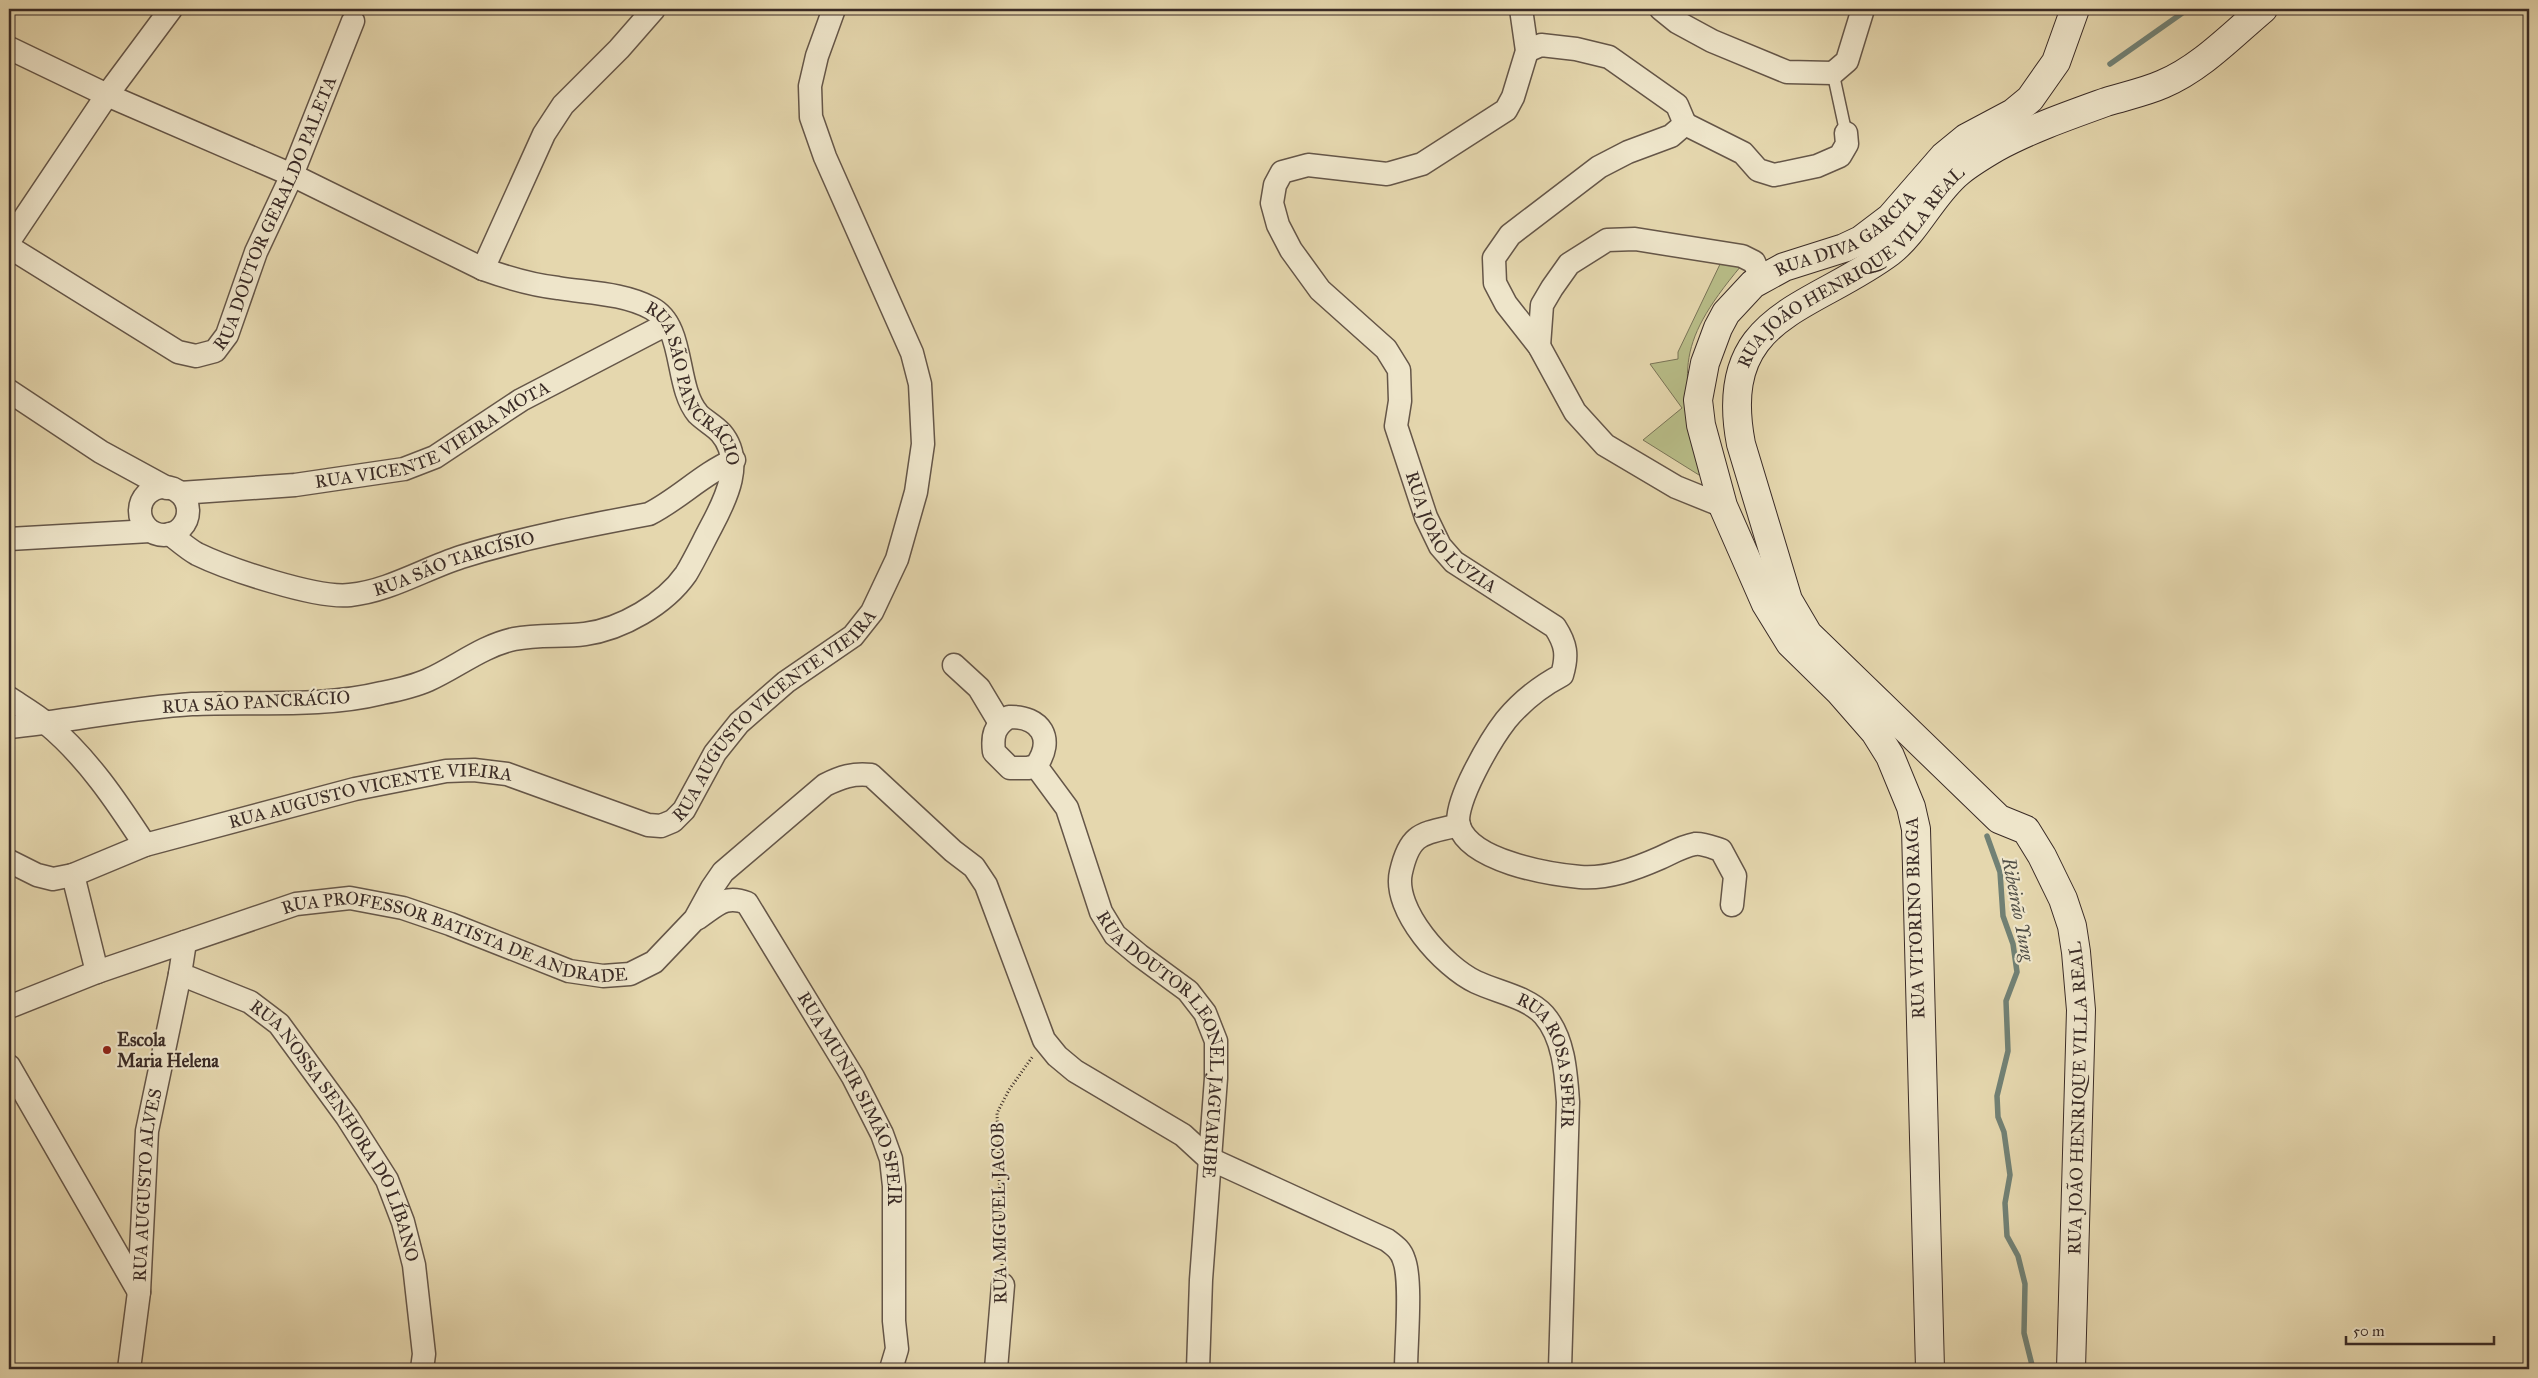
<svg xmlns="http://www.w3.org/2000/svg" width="2538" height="1378" viewBox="0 0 2538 1378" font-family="'IM FELL Great Primer',serif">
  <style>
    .green { fill: #b8bd88; stroke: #797457 }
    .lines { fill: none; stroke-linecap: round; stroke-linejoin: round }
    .stream { stroke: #718175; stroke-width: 5.5 }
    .lane-casing { stroke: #655648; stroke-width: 14 }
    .street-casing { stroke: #655648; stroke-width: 25 }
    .secondary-casing { stroke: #3a2b26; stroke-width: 30 }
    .path { stroke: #3a2b26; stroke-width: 3; stroke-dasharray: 1 2.5; stroke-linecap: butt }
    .lane { stroke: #eee5ca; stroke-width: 11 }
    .street { stroke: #eee5ca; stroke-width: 22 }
    .secondary { stroke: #eee5ca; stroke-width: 28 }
    .poi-dot { fill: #8f2418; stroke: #eee5ca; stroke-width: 2 }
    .labels { text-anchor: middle; stroke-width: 4.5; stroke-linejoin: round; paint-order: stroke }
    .street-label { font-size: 18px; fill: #3a2b26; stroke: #eee5ca }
    .poi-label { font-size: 18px; font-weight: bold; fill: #3a2b26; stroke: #eee5ca; text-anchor: start }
    .water-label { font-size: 19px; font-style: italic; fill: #514f47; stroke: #eee5ca }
  </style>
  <rect width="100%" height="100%" fill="#e5d7ae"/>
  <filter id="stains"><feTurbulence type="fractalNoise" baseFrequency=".004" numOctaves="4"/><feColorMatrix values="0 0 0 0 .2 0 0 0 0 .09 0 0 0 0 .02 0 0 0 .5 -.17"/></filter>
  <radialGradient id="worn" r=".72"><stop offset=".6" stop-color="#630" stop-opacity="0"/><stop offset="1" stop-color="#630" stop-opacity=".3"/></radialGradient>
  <path class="green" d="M1722,260L1741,266C1672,349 1682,372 1703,472L1699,475L1643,440L1682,408L1650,364L1678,359V352Z"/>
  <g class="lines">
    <g class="stream">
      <path d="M2110,64L2188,9"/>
      <path d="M1987,836L2000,872L2003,916L2013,944L2017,972L2006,1001L2008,1051L1997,1096L1998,1117L2004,1132L2010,1175L2005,1203L2007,1236L2018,1256L2025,1284L2024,1333L2033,1369"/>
    </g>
    <g class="lane-casing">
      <path id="lane" d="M1833,73L1846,133"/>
    </g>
    <g class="street-casing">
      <g id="street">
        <path id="s1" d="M1521,9L1527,51L1513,97L1506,110L1422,164L1387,174L1308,165L1282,172L1275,185L1272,203L1278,225L1291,250L1320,290L1386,349L1399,370L1400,401L1396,426L1426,517L1440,546L1454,562L1555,627C1566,644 1568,655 1562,675C1541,686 1521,702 1506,720C1492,738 1452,804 1459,826C1471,861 1547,874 1580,877C1608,879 1635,869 1660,858C1671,853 1683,846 1695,844C1703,843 1714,848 1721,850L1735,876L1732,905"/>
        <path d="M1661,9L1677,22L1712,41L1787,72L1833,73L1847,61L1863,9"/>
        <path id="s2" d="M9,48L107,95L292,175L483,269C508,278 531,285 558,288C588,293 623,293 651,308C686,326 674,386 698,414C705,421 715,426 721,433C745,461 726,499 711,527C703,542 695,559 686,574C665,604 622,629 585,634C562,637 538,634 514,639C482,646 457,667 428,680C415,686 397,690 382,693C321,708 255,701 192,704C129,708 71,721 9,727"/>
        <path d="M1527,51L1541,45L1576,49L1609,57L1677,105L1685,124"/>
        <path d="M1685,124L1671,136L1628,152L1599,167L1523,225L1510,235L1494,258L1495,283L1506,304L1539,346L1575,412L1605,445L1676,487L1723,506"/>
        <path d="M1685,124L1743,153L1758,170L1774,175L1817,166L1840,156L1847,144L1846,133"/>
        <path d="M9,241L107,95L171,9"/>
        <path id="s3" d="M9,247L178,352L196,356L215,351L227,335L256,252L292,175L353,21"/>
        <path d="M483,269L544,134L563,105L619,49L654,9"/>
        <path d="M1539,346L1542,305L1552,288L1569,264L1607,240L1635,239L1742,256L1754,262L1762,280"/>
        <path d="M9,391L101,452L167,488"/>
        <circle cx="164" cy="511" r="24"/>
        <path id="s4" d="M180,493L295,485L404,469L435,457L521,400L667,324"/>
        <path id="s5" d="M170,534C179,541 188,549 197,554C228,569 317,599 350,595C389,591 424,569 461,557C522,538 585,526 649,514C679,499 702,474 734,460"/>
        <path d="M9,539L150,531"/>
        <path d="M954,665L979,688L1000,723"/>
        <path d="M9,698C21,706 35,714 47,724C87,757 117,802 145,845"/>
        <path d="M1009,717C1041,716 1055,739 1036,766L1028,768H1010L994,752C992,736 994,726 1009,717Z"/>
        <path id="s6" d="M1036,766L1067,808L1101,912L1115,935L1139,955L1188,991L1205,1013L1216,1041V1078L1201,1280L1198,1369"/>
        <path id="s7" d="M1459,825C1422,834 1410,832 1401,872C1392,910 1444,967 1476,982C1497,992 1528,997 1544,1015C1564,1038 1566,1073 1568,1102L1560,1369"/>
        <path id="s8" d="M9,861L37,875L53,879L73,875L145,845L355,789L446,771L474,770L507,774L648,825L661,826L673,821L684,810L715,753L739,723L786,682L853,636L872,612L897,559L916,492L923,444L920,384L912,353L825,157L811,117L810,86L817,56L834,9"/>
        <path d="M73,875L97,972"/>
        <path id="s9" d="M698,918C716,906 725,894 747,903L853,1077L882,1134L891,1159L894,1186V1321L897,1349L891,1369"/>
        <path id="s10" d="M185,942L180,974L250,1002L279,1024L347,1117L387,1180L403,1222L414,1265L424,1354L422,1369"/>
        <path id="s11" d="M9,1007L97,972L296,904L350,898L403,908L450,924L569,971L603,976L630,974L654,962L695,919L712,888L723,872L825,785C841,777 853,773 871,775L953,851L974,867L986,885L1044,1040L1057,1056L1075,1071L1183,1135L1208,1158L1387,1240C1395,1246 1401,1250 1404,1260C1412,1281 1406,1344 1406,1369"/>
        <path d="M9,1066L139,1292"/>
        <path id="s12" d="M129,1369L139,1292L147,1131L180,974"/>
        <path d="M996,1369L1003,1285"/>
      </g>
    </g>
    <g class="secondary-casing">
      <g id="secondary">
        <path id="s13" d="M1930,1369L1916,829L1911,807L1890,756L1875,732L1840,692L1790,643L1766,604L1723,506L1701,425L1698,400L1705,363L1718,328L1726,313L1753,284L1784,267L1844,248L1861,240L1890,218L1944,156L1966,138L2013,113L2030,99L2056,62L2075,9"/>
        <path id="s14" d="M2071,1369L2081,1010L2076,952L2072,926L2063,899L2042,856L2026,830L1999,819L1808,634L1788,600L1741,444C1716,314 1811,311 1890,252C1917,231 1933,193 1959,172C1970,163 1985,154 1997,147C2030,129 2070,115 2106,102C2125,96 2145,92 2163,84C2201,68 2232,35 2263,9"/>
      </g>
    </g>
    <path class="path" d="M1002,1265L997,1113L1009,1090L1033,1056"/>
    <use href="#lane" class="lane"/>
    <use href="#street" class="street"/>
    <use href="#secondary" class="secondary"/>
  </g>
  <circle class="poi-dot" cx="107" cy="1050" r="5"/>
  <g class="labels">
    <g class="street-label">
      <text dy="6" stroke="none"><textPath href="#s3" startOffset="388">RUA DOUTOR GERALDO PALETA</textPath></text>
      <text dy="6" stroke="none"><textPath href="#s13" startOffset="1269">RUA DIVA GARCIA</textPath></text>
      <text dy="6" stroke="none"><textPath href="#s14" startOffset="1276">RUA JOÃO HENRIQUE VILA REAL</textPath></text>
      <text dy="6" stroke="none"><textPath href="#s2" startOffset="786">RUA SÃO PANCRÁCIO</textPath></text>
      <text dy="6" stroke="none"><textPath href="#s4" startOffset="264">RUA VICENTE VIEIRA MOTA</textPath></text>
      <text dy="6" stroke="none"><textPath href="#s1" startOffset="774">RUA JOÃO LUZIA</textPath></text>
      <text dy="6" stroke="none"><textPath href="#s5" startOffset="302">RUA SÃO TARCÍSIO</textPath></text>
      <text transform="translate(256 702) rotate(-3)" y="6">RUA SÃO PANCRÁCIO</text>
      <text dy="6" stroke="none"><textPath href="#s8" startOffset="842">RUA AUGUSTO VICENTE VIEIRA</textPath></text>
      <text dy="6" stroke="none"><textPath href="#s8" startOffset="378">RUA AUGUSTO VICENTE VIEIRA</textPath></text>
      <text transform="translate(1915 918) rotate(-92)" y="6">RUA VITORINO BRAGA</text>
      <text dy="6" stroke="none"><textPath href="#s11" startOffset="470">RUA PROFESSOR BATISTA DE ANDRADE</textPath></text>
      <text dy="6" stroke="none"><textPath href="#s6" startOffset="319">RUA DOUTOR LEONEL JAGUARIBE</textPath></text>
      <text dy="6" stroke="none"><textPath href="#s7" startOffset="342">RUA ROSA SFEIR</textPath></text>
      <text dy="6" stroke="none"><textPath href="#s14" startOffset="271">RUA JOÃO HENRIQUE VILLA REAL</textPath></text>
      <text dy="6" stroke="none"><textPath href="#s9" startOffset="278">RUA MUNIR SIMÃO SFEIR</textPath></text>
      <text dy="6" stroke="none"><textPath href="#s10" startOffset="265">RUA NOSSA SENHORA DO LÍBANO</textPath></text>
      <text dy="6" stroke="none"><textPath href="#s12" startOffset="185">RUA AUGUSTO ALVES</textPath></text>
      <text transform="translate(999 1213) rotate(-91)" y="6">RUA MIGUEL JACOB</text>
    </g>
    <g class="poi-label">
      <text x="117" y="1046">Escola<tspan x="117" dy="21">Maria Helena</tspan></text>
    </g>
    <g class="water-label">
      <text transform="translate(2019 909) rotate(79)" y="7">Ribeirão Yung</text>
    </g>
  </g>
  <rect width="2538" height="1378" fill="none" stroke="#e5d7ae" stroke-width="30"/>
  <rect x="10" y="10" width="2518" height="1358" fill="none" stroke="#3a2b26" stroke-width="2.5"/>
  <rect x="15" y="15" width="2508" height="1348" fill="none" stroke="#3a2b26"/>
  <path d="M2346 1336v8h148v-8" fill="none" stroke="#3a2b26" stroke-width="2.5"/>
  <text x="2353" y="1336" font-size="15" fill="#3a2b26" stroke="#eee5ca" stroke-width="4" paint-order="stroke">50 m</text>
  <rect width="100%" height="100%" filter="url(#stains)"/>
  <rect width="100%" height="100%" fill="url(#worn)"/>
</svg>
